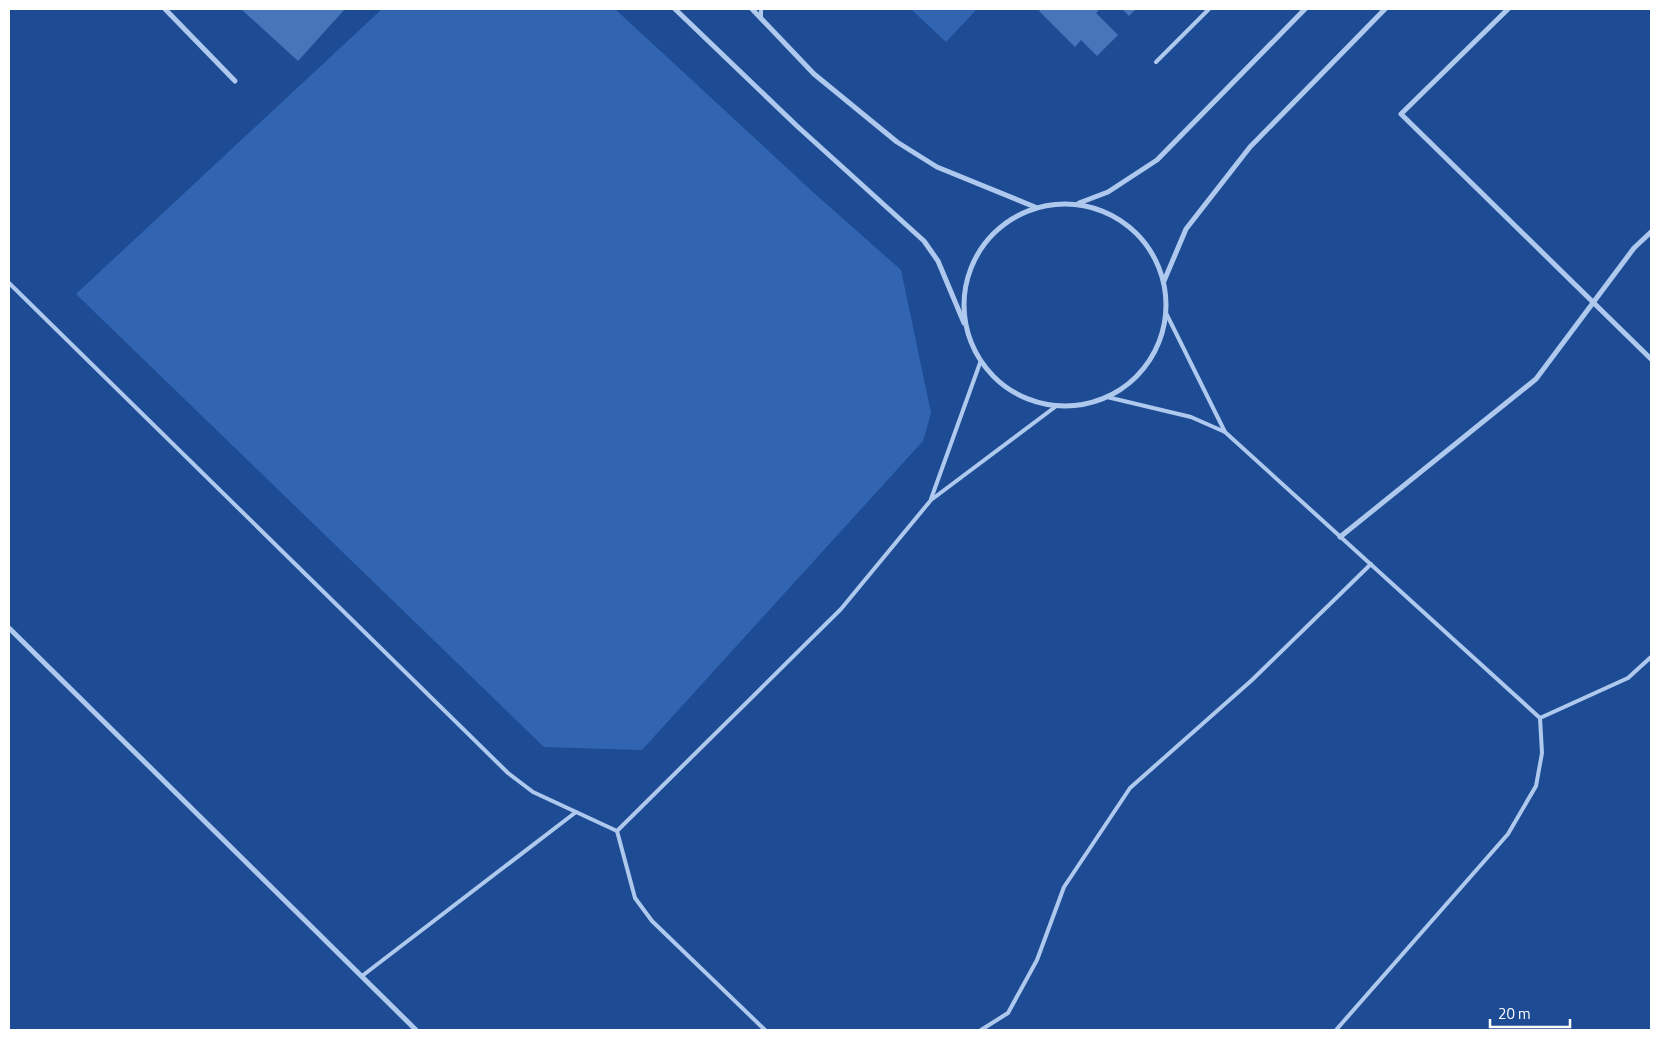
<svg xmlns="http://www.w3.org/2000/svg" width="1660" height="1039" viewBox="0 0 1660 1039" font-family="'Titillium Web',sans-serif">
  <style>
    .green { fill: #3265b1 }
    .building { fill: #4675ba }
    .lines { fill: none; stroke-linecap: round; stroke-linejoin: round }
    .lane { stroke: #afc9ee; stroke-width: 4 }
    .street { stroke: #afc9ee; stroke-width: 5 }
  </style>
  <rect width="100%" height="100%" fill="#1d4c94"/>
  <g class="green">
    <path d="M382,9H615L814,193L901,270L931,413L923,441L642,750L544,747L76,294Z"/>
    <path d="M911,9H977L946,42Z"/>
  </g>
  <g class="building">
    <path d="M241,9H345L298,61Z"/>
    <path d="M1041,9H1100L1096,13L1118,35L1097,56L1081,40L1075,47L1039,11Z"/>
    <path d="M1122,9H1136L1129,16Z"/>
  </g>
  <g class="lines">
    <g class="lane">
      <path d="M761,18V9"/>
      <path d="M1156,62L1209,9"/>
      <path d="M9,283L508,773L533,792L617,831"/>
      <path d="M1166,313L1225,432"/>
      <path d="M1107,397L1191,417L1225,432L1540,718L1542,753L1536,786L1508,834L1336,1030"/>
      <path d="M931,499L980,363"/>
      <path d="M1540,718L1628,678L1651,657"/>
      <path d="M617,831L841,609L931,500L1055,407"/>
      <path d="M617,831L635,898L652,921L765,1030"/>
      <path d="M362,976L576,812"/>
      <path d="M981,1030L1008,1013L1037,960L1064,887L1130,788L1252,680L1371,564"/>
    </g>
    <g class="street">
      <path d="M165,9L235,81"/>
      <path d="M675,9L797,126L924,241L938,261L964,323"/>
      <path d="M752,9L814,74L897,142L937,167L1035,207"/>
      <path d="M1508,9L1401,114L1651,359"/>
      <path d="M1079,203L1108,192L1157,160L1305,9"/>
      <circle cx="1065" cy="305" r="101"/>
      <path d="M1164,281L1186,229L1250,147L1385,9"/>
      <path d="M1340,537L1536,379L1634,248L1651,232"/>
      <path d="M9,628L416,1030"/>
    </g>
  </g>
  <rect width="1660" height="1039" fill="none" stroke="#ffffff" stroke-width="20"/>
  <path d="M1490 1019v8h80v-8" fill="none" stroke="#ffffff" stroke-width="2.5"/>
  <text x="1498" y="1019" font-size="15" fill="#ffffff" stroke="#1d4c94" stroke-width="4" paint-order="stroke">20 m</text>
</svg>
